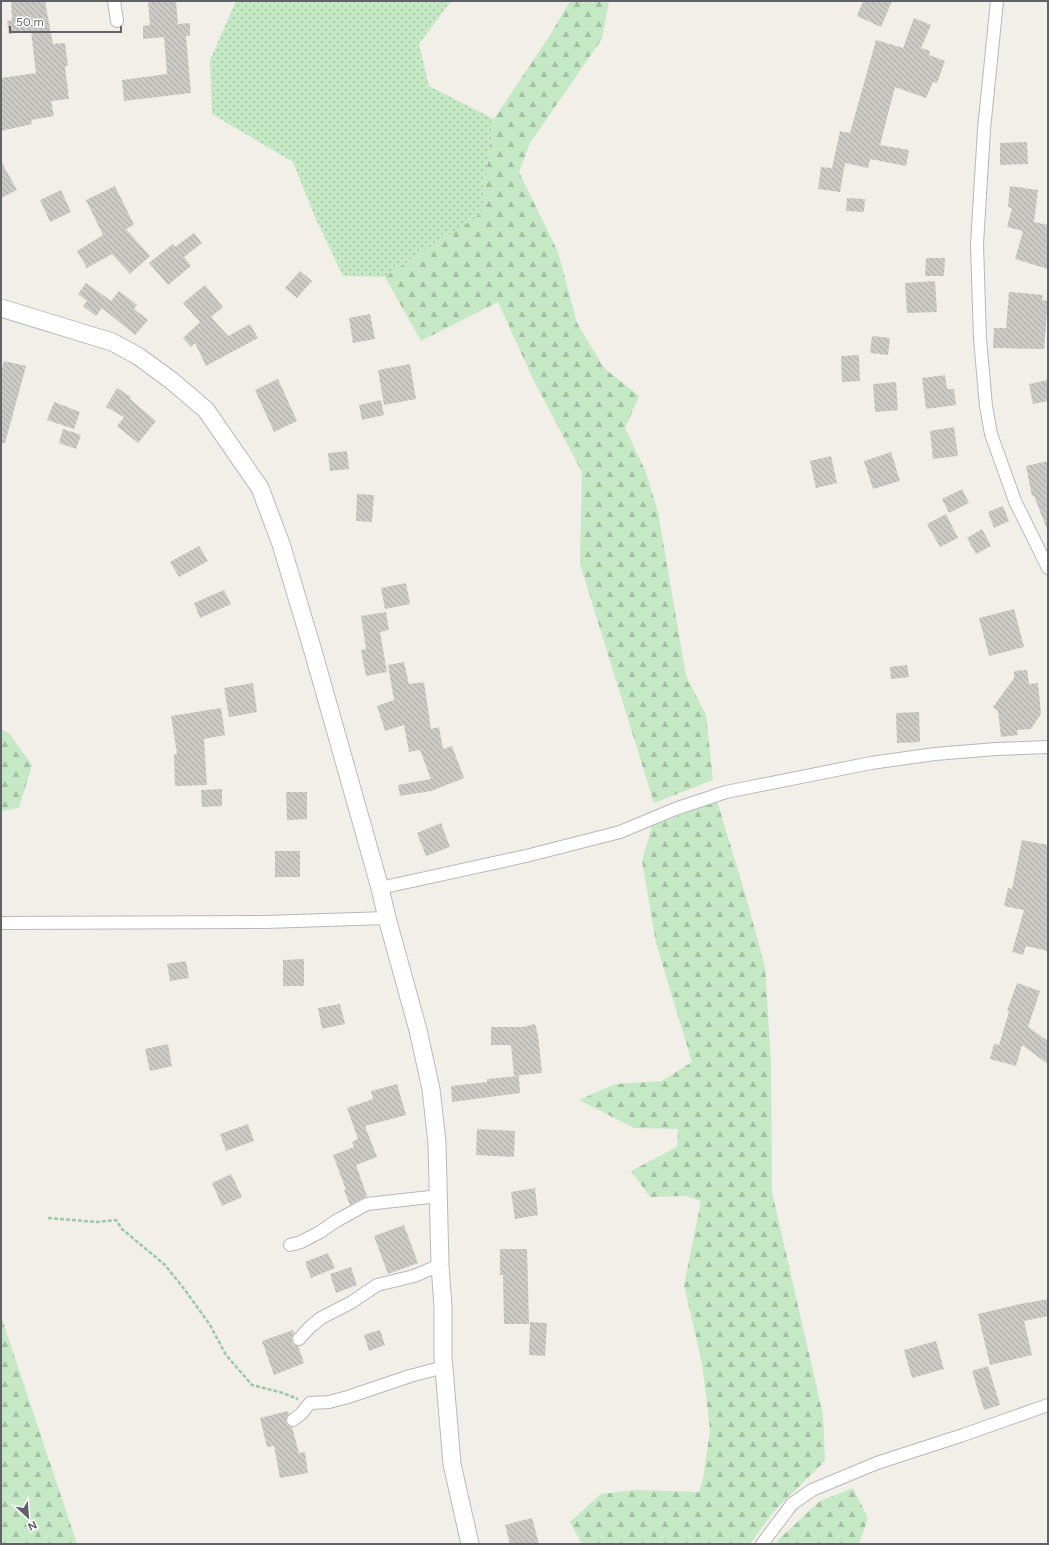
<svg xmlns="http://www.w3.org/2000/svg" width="1049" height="1545" viewBox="0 0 1049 1545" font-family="Figtree,sans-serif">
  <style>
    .grass { fill: url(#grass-dots) }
    .forest { fill: url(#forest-firs) }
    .building { fill: url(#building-back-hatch) }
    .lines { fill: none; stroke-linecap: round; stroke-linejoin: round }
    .street-casing { stroke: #b5b8bc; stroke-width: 14 }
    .secondary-casing { stroke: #b6babf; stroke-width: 19 }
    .path { stroke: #9cc7a9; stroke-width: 2.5; stroke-dasharray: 4 2; stroke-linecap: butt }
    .street { stroke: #fff; stroke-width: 12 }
    .secondary { stroke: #fff; stroke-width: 17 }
  </style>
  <defs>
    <pattern id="grass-dots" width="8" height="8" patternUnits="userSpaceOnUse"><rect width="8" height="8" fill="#c5e8c5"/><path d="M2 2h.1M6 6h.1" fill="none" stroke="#a3c0a4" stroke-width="1.8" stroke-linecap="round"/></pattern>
    <pattern id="forest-firs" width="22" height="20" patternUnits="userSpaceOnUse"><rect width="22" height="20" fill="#c5e8c5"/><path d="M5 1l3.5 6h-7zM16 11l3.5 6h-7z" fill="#a3c0a4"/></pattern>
    <pattern id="building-back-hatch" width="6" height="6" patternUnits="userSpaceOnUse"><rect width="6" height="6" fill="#cccac5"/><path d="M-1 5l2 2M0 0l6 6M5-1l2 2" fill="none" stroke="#a9a8a4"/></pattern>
  </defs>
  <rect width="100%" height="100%" fill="#f1efe8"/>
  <path class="grass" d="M236,1H453H451L419,44L429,86L494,119L486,174L482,214L385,277L343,276L315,217L293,162L212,114L210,60Z"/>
  <g class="forest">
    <path d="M570,1H609L602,39L530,143L519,172L558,252L577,323L604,368L639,396L625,428L645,470L658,512L686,676L706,715L713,780L654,803L580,564L582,472L533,379L498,302L421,341L385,277L481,214L486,174L494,119L550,35Z"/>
    <path d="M1,729L9,733L32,765L19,808L1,811Z"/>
    <path d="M717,801L746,897L765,967L771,1063L772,1192L823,1415L825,1461L774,1511L750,1544H582L570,1522L601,1494L634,1490L699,1492L703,1479L710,1430L702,1363L684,1285L701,1201L685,1196L650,1197L631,1171L677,1147L678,1129L634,1128L579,1100L615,1084L662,1081L692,1062L656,943L642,861L652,826Z"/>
    <path d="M1,1317L2,1319L77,1544H1Z"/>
    <path d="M853,1488L868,1518L859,1544H777L778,1540L820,1501Z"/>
  </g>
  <g class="building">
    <path d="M11,1H45L53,44L65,43L68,66H65L69,99L51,101L54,116L31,120L32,124L1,131V78L36,73L31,31L9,34L7,21L12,20Z"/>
    <path d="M148,1H176L178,24L190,23V36H186L191,93L124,101L122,80L167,74L164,37L143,39V26L150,25Z"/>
    <path d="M863,1H892L881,27L857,16Z"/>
    <path d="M914,18L931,25L921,48L930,51L929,55L945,61L937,83L933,82L926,98L895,87L880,145L909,150L906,166L870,159L868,168L845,163L840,192L818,189L821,167L832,168L840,131L850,133L876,40L903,48Z"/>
    <path d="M1027,142L1028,164L1000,165V143Z"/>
    <path d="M1,161L17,190L1,198Z"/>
    <path d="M115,186L134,225L126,229L150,256L130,274L112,254L87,268L77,251L103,235L86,200Z"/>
    <path d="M1010,186L1038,190L1034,222L1048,225V269L1015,259L1023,231L1007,227L1012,208L1008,207Z"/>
    <path d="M61,190L71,212L50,222L40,200Z"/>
    <path d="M847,198L865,199L864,212L846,211Z"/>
    <path d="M194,233L202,243L184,257L191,266L168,285L149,263L173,244L175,247Z"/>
    <path d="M926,258H945L944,276H925Z"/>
    <path d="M300,271L312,281L297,298L285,288Z"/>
    <path d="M935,281L937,312L907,313L905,283Z"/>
    <path d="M86,283L111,301L119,291L137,305L134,309L148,320L135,335L102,308L96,316L83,306L87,301L78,294Z"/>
    <path d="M205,285L223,307L211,317L228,336L250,324L258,338L206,366L195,343L191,347L183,338L200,322L183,303Z"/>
    <path d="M1009,292L1043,295L1042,300L1048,301L1044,349L993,348L994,328H1006Z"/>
    <path d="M370,314L375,339L353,343L349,318Z"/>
    <path d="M872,336L890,338L888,355L870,353Z"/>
    <path d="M859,355L860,381L842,382L841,356Z"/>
    <path d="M4,361L26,366L5,443H1V372Z"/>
    <path d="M410,364L416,399L384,405L378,370Z"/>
    <path d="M945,375L947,389H954L956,405L926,409L922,378Z"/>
    <path d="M278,379L297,421L274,432L255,390Z"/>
    <path d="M1048,380V401L1033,404L1029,384Z"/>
    <path d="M896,382L898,410L875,412L873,384Z"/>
    <path d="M117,388L131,397L130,399L156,421L138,443L117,426L124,417L106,407Z"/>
    <path d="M381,400L384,415L362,420L359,405Z"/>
    <path d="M54,402L80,412L74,429L47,420Z"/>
    <path d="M954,427L958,456L933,459L930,431Z"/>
    <path d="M63,429L81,435L76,449L59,443Z"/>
    <path d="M347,451L349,469L330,471L328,453Z"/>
    <path d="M891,452L900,481L873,489L864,461Z"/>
    <path d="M831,456L837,483L816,488L810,461Z"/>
    <path d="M1048,461V529H1047L1034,496H1032L1026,466Z"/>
    <path d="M962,489L969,503L949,513L942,499Z"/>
    <path d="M357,494L374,495L372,522L356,521Z"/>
    <path d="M1003,506L1009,521L994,528L988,512Z"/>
    <path d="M946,514L958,538L940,547L927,524Z"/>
    <path d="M982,529L991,546L976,554L967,538Z"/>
    <path d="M199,546L208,561L179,577L170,562Z"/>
    <path d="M406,583L410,604L385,609L381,588Z"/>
    <path d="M224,590L231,604L200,618L194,603Z"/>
    <path d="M1014,609L1024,647L989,656L979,618Z"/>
    <path d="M386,612L389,630L380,632L387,672L366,676L361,650L366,649L361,616Z"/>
    <path d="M404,662L409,684L424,682L431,729L439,727L443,749L452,746L464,778L431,791L400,796L398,785L431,779L420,750L409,752L404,725L385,731L377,706L394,700L388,665Z"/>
    <path d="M907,665L909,677L891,679L890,667Z"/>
    <path d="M1027,670L1029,684L1038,683L1041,714L1031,729L1017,730L1018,735L1001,737L998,711L993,707L1014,678V671Z"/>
    <path d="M253,683L257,712L229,717L224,688Z"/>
    <path d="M221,708L225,735L204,739L207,785L175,786L174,754H177L171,716Z"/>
    <path d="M919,712L920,742L897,743L896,713Z"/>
    <path d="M222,789V806L202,807L201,790Z"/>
    <path d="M286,792H307V819L287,820Z"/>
    <path d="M441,823L450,847L426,856L417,833Z"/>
    <path d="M1022,840L1048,845V951L1026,946L1023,955L1012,952L1024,910L1004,906L1008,888L1012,889Z"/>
    <rect x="275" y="851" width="25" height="26"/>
    <path d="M304,959V986H283V960Z"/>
    <path d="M186,961L189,978L170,981L167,964Z"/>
    <path d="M1017,983L1040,991L1028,1027L1048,1041V1064L1022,1045L1016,1066L990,1059L994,1044L999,1045L1009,1012L1007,1011Z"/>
    <path d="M340,1004L345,1024L322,1029L318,1008Z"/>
    <path d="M535,1024L538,1035L542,1073L514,1076L511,1045H491V1027H523Z"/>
    <path d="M168,1044L172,1066L150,1071L145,1049Z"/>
    <path d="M519,1076L520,1093L452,1102L451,1086L487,1082V1079Z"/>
    <path d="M397,1084L406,1115L365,1126L377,1157L356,1165L367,1196L350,1205L344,1190H346L333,1155L354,1147L352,1142L358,1139L347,1108L373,1099L371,1091Z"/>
    <path d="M248,1124L254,1141L226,1151L220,1134Z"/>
    <path d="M477,1129L515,1131L514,1157L476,1155Z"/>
    <path d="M231,1174L242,1197L222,1206L212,1183Z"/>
    <path d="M535,1188L538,1215L515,1219L511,1192Z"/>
    <path d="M404,1225L418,1263L388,1274L374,1236Z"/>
    <path d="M500,1249H527L529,1324H504L503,1275H500Z"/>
    <path d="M328,1253L335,1268L311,1278L305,1262Z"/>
    <path d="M351,1267L357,1285L336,1293L330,1274Z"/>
    <path d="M1048,1299V1316L1024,1321L1032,1355L990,1365L978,1314L1020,1304Z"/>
    <path d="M530,1322L547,1323L545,1356L529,1355Z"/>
    <path d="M293,1330L294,1334L292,1337V1342L294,1345L298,1346L304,1363L274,1375L262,1341Z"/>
    <path d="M380,1330L385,1345L369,1351L364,1335Z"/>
    <path d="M936,1341L944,1369L912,1378L904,1350Z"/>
    <path d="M988,1366L1000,1405L984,1410L972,1371Z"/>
    <path d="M288,1411L289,1414L286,1417V1421L287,1425L292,1427L299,1453L305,1452L308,1473L280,1478L274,1446L267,1447L260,1418Z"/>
    <path d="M532,1518L539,1544H510L505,1525Z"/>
  </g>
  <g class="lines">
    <g class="street-casing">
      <g id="street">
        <path d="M114,1L117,21"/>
        <path d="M997,1L984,129L977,244L980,339L986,406L991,434L1015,501L1048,568"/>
        <path d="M380,888L526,856L620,832L675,809L726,792L871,763L935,754L996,749L1048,747"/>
        <path d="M1,923L265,922L387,918"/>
        <path d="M290,1245L301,1242L320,1232L336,1221L367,1204L439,1196"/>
        <path d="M299,1339L310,1327L321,1318L352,1302L377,1285L414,1276L440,1265"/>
        <path d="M293,1420L301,1414L310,1403L329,1402L348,1397L410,1376L444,1367"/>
        <path d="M762,1544L792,1504L812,1490L877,1463L963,1435L1048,1405"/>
      </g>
    </g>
    <g class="secondary-casing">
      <path id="secondary" d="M1,308L112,342L138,356L172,381L206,410L260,488L281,544L313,651L380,888L387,918L418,1030L431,1089L437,1143L440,1265L443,1306V1357L452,1464L470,1544"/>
    </g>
    <path class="path" d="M48,1218L97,1222L116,1220L122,1229L165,1265L185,1290L210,1325L226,1355L252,1385L283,1393L298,1399"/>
    <use href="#street" class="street"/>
    <use href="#secondary" class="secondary"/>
  </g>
  <rect width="1049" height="1545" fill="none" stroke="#5f6368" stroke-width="4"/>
  <g transform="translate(28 1517) rotate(154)" stroke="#ffffff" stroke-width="3" paint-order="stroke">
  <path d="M0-3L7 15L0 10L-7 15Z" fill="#5f6368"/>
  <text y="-6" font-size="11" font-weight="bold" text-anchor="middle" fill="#5f6368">N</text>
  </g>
  <path d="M10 26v6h111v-6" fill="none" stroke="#5f6368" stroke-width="2"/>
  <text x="16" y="26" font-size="12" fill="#5f6368" stroke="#ffffff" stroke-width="3" paint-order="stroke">50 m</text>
</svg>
